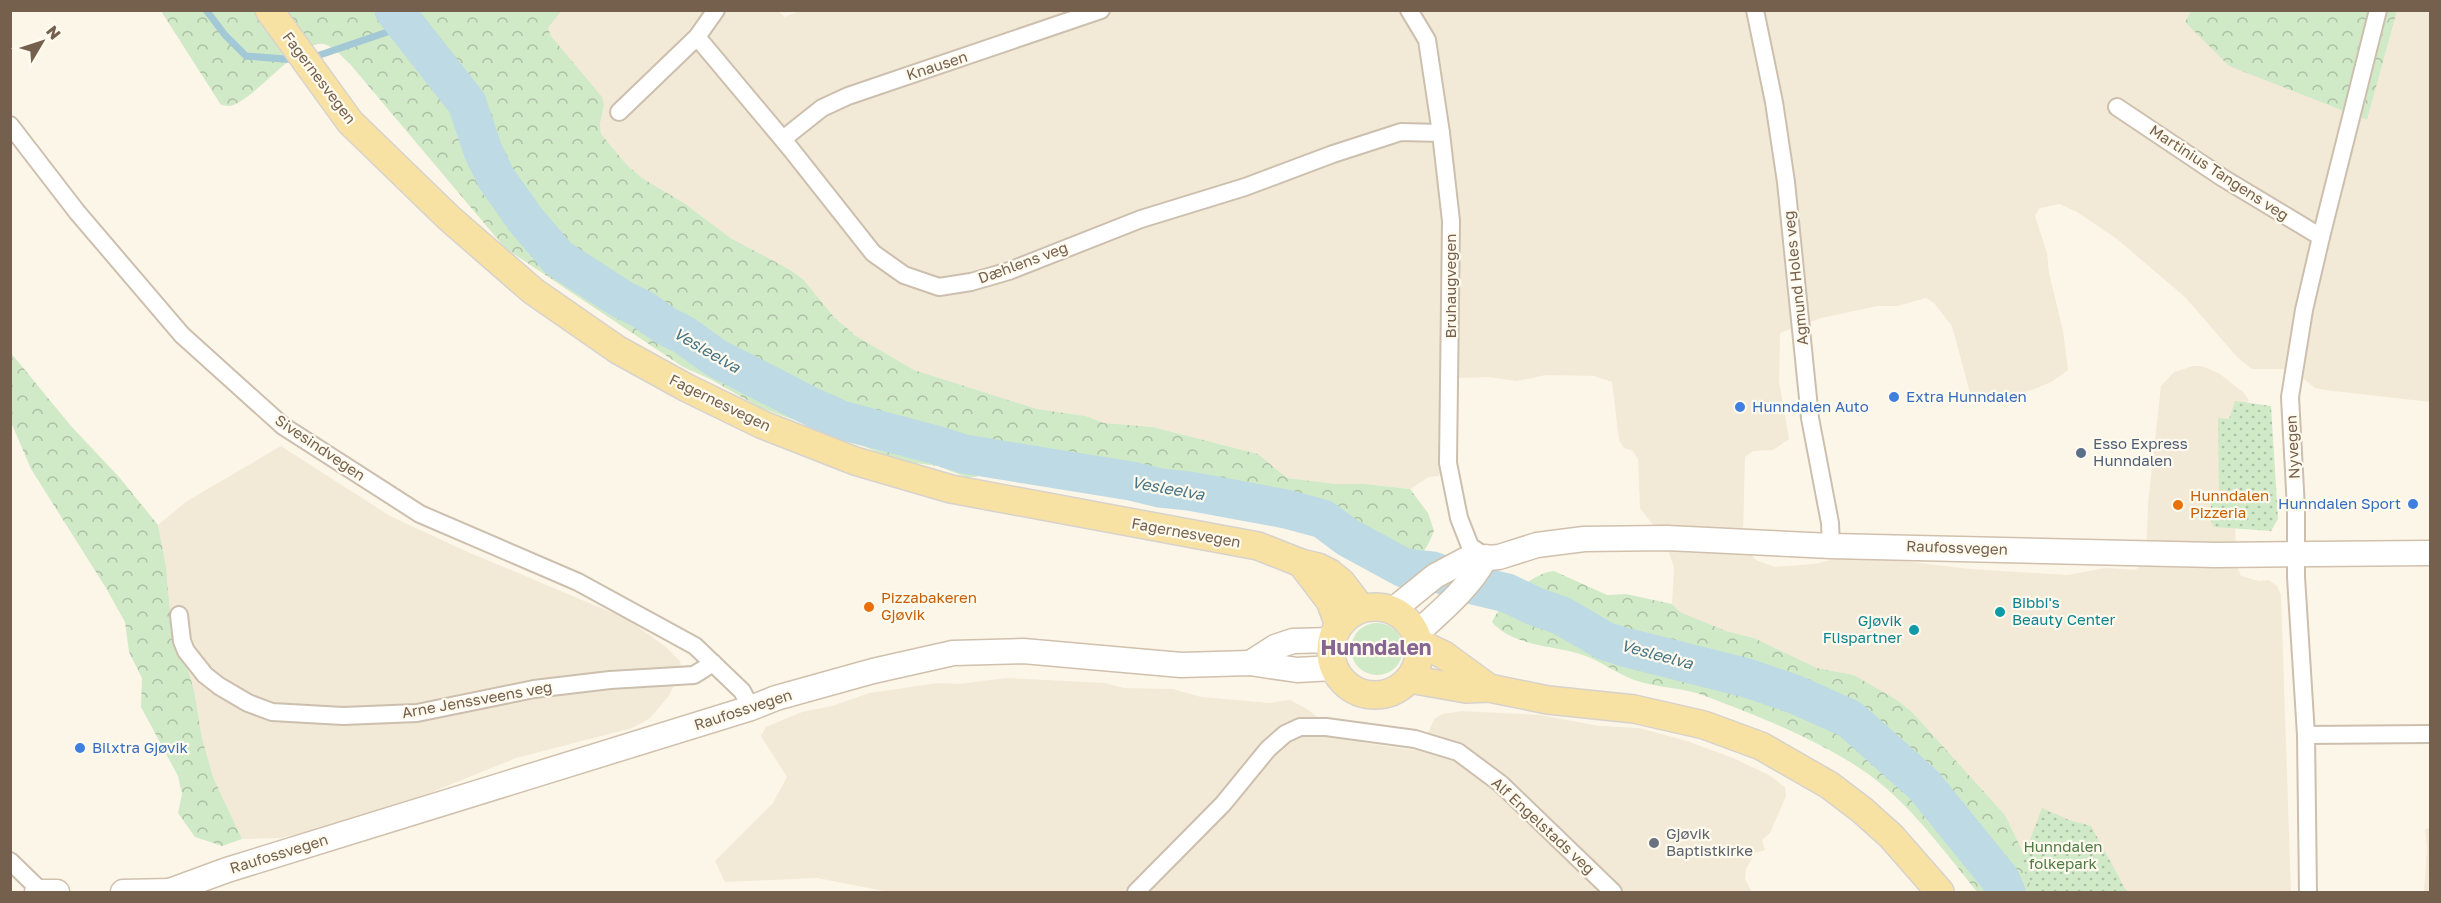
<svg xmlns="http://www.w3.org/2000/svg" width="2441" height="903" viewBox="0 0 2441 903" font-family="'Golos Text',sans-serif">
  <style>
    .residential { fill: #f3e9d7 }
    .grass { fill: #d0e9c7 }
    .forest { fill: url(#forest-crowns) }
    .park { fill: url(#park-dots) }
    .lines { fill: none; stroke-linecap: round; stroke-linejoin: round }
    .stream { stroke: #a3c8d6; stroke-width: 7 }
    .river { stroke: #bddae5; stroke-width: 39 }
    .minor-casing { stroke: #cdbfae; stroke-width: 20 }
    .secondary-casing { stroke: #d0c0ac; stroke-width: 27 }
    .primary-casing { stroke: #d8d2cd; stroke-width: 30 }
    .minor { stroke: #fff; stroke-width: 16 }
    .secondary { stroke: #fff; stroke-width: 24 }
    .primary { stroke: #f7e2a4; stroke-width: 27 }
    .shop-dot { fill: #3f7fe0; stroke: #fefaee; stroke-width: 2 }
    .service-dot { fill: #5c6f8a; stroke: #fefaee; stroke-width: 2 }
    .food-dot { fill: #e8710a; stroke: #fefaee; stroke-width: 2 }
    .culture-dot { fill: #0f9aa8; stroke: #fefaee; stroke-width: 2 }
    .worship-dot { fill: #6b7280; stroke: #fefaee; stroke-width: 2 }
    .labels { text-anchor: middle; stroke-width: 4.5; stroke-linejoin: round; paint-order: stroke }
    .street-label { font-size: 15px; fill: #75604d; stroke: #fefaee }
    .shop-label { font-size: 15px; fill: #366cbe; stroke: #fefaee; text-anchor: start }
    .service-label { font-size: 15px; fill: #4e5e75; stroke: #fefaee; text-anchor: start }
    .food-label { font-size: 15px; fill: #c56008; stroke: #fefaee; text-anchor: start }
    .culture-label { font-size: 15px; fill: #0d838f; stroke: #fefaee; text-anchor: start }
    .worship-label { font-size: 15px; fill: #5b616d; stroke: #fefaee; text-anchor: start }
    .park-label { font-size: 15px; fill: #4e7a45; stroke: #fefaee }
    .water-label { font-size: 16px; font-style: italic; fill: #477587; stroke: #fefaee }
    .district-label { font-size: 21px; font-weight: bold; fill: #876591; stroke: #fefaee }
  </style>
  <defs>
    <pattern id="forest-crowns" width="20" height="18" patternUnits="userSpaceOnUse" patternTransform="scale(1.5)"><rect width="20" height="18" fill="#d0e9c7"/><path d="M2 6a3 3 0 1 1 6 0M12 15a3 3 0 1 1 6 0" fill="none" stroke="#adc0a4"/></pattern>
    <pattern id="park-dots" width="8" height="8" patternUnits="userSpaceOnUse" patternTransform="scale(1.5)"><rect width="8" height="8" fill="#d0e9c7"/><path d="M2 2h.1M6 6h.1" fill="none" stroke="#adc0a4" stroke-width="1.8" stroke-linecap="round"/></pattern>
  </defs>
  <rect width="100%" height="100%" fill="#fcf6e8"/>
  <g class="residential">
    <path d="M561,10H778L784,17L802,10L2191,11L2185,22L2367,120L2397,11H2430V402L2325,390L2315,388L2300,376L2282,369H2252L2237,357L2185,297L2117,239L2077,212L2059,204L2040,208L2035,216L2047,253L2049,273L2063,331L2068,370L2053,381L2035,389L1997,399H1977L1970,393L1952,326L1934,303L1926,298L1897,306H1878L1821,318L1780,333L1779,381L1789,439L1773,450L1753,451L1745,457L1743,534L1750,553L1756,560L1775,567L1814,564L1852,555L1970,569L2067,575L2106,568L2135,570L2143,564L2146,554L2148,504L2161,386L2174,372L2193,366H2202L2220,374L2243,392L2249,400L2240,429L2233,488L2237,567L2241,576L2259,581L2269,580L2277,586L2281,595L2291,892H2042L2005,815L1912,712L1897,700L1854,675L1817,668L1754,638L1726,631L1680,612L1672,604L1674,567L1664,539L1640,508L1638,459L1633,451L1624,448L1619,440L1612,382L1594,376L1546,375L1517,381L1488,377L1459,378L1450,382L1438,438L1442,467L1439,476L1429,477L1410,489L1365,484H1336L1287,478L1258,454L1153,427L1104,423L1086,416L1037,409L914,370L856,336L834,317L803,279L787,268L732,239L684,203L642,178L627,165L601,134L600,124L604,105L551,36L548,28Z"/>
    <path d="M281,446L390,516L461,549L627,619L666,647L680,661L682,671L668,697L649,719L632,728L516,758L415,799L310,831L281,838L242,839L213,777L202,738L194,690L188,670L173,645L166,566L158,525L187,501Z"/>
    <path d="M1007,678L1105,683L1124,688L1173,689L1201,697L1270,703L1290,700L1307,709L1338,733L1365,743L1414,750L1423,746L1434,719L1442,714L1461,711L1540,715L1599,726L1639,728L1687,741L1733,758L1769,775L1785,787L1786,796L1770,833L1762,840L1765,850L1755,853L1746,869L1745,879L1752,892H889L817,878L725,882L715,861L773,803L787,777L761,736L766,727L802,712L832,706L869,693L938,683L958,684Z"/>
    <path d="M2430,828V892H2424L2427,848L2425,829Z"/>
  </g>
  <circle class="grass" cx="1377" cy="649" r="26"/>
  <g class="forest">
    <path d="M161,11H561L548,28L551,36L602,97L604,105L600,124L601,134L627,165L642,178L684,203L732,239L787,268L803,279L834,317L856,336L914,370L1037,409L1086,416L1104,423L1153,427L1258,454L1287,478L1336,484H1365L1410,489L1428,513L1434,531C1428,545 1425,555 1410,558L1361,526L1210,483L1180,478L1142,467L1093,461L1036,449L1017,453L999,461L976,477H966L938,466L899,461L863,446L834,439L808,425L761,408L710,379L683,367L505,248L350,64C342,57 333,46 324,44C299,40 255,100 230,106C227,106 224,105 221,105Z"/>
    <path d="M2191,11H2397L2367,120L2229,66L2185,22Z"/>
    <path d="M11,353L71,426L119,477L158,525L166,566L173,645L188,670L194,690L202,738L213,777L242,839L222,846L195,837L178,813L182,794L178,776L141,707L142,678L129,652L125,622L106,588L31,469L11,422Z"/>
    <path d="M1554,571L1607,595L1626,594L1672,604L1680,612L1726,631L1754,638L1817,668L1854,675L1897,700L1912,712L2005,815L2042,892H1977C1949,857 1921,819 1887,789C1841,748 1763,718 1705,696C1682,687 1656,688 1634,680C1616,673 1599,660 1580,654C1552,645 1512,646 1492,622C1500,603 1533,572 1554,571Z"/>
  </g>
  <g class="park">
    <path d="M2235,401L2271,406L2278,519L2271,531L2214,527L2211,522V493L2219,494L2218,418L2229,419Z"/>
    <path d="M2042,808L2069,820L2091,826L2127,892H2034L2021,864Z"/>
  </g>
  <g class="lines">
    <g class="stream">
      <path d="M206,10L225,35L246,56L297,60"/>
      <path d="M311,58L405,26"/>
    </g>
    <path class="river" d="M394,10L467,103L483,151L496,178L525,219L558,258L623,300L642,309L666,326L684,335L716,358L814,408L841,420L936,445L964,454L1131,481L1160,488L1189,491L1286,509L1323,519L1347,537L1404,568L1432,571L1469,584L1507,593L1534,606L1562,616L1605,641L1624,647L1747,678L1794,694L1850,719L1924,785L2000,879L2006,892"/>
    <g class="minor-casing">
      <g id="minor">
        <path d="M1409,10L1427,40L1441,133L1451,221L1448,463L1459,518L1470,546L1486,557"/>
        <path d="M1755,10L1774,102L1786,182L1810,418L1830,523L1831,546"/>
        <path d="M697,37L790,148L873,253L904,275L939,287L971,282L1009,271L1141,219L1245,187L1333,154L1401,132L1441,133"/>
        <path d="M2117,107L2223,178L2321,237"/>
        <path d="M619,112L697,37L716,10"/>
        <path d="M10,125L77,212L182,335L283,426L420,514L578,582L695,646L742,691L751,708"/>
        <path d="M783,139L822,108L848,96L1101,10"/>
        <path d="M179,615L182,641L186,651L205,675L219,686L248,703L272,712L343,716L417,713L534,689L610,680L694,675L713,663"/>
        <path d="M2306,735L2430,734"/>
        <path d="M10,861L41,891"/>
        <path d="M1136,892L1223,804L1268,749L1285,734L1300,727H1326L1415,739L1458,752L1501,784L1613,892"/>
        <path d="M2308,892L2306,735L2296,577V509L2290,397L2304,310L2321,237L2378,10"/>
      </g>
    </g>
    <g class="secondary-casing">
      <g id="secondary">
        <path d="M1393,610L1435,576L1465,560L1499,557L1537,545L1584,539L1667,538L1831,546L2216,555L2430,553"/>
        <path d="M1416,634C1442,610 1469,588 1486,557"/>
        <path d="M1250,663L1275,647L1293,641L1332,640"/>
        <path d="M37,892H57"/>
        <path d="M123,892L171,891"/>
        <path d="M167,892L227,870L751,708L776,698L873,671L953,653L1023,651L1181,665L1250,663L1297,670L1334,668"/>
      </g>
    </g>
    <g class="primary-casing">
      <g id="primary">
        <path d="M269,10L350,122L449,218L533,291L618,350L687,388L763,425L855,461L951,489L1258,546L1301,563L1318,567L1330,573L1341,582L1361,608"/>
        <path d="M1301,563L1330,601L1339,625"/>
        <circle cx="1375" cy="651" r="44"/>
        <path d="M1419,643L1444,655L1489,688"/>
        <path d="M1409,679L1466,689L1489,688L1548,700L1634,709L1704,725L1761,746L1829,785L1862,810L1891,836L1940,892"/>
      </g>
    </g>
    <use href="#minor" class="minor"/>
    <use href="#secondary" class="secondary"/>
    <use href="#primary" class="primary"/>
  </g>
  <g class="shop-dot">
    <circle cx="1894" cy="397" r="6"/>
    <circle cx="1740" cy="407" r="6"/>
    <circle cx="2413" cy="504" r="6"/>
    <circle cx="80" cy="748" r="6"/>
  </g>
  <circle class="service-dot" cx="2081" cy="453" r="6"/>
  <g class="food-dot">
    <circle cx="2178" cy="505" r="6"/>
    <circle cx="869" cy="607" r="6"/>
  </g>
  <g class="culture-dot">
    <circle cx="2000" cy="612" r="6"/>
    <circle cx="1914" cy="630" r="6"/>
  </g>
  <circle class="worship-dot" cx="1654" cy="843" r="6"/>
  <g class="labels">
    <g class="street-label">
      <text transform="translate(937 66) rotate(-18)" y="5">Knausen</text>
      <text transform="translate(319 78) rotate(53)" y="5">Fagernesvegen</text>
      <text transform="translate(2219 173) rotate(33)" y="5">Martinius Tangens veg</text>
      <text transform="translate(1023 263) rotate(-20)" y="5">Dæhlens veg</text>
      <text transform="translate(1796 278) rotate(-96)" y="5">Agmund Holes veg</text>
      <text transform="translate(1451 286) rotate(-90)" y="5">Bruhaugvegen</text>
      <text transform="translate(720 403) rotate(26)" y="5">Fagernesvegen</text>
      <text transform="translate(2293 447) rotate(-93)" y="5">Nyvegen</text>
      <text transform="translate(320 448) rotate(34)" y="5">Sivesindvegen</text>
      <text transform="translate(1186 533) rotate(10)" y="5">Fagernesvegen</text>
      <text transform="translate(1957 548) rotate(2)" y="5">Raufossvegen</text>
      <text transform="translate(477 700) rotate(-10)" y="5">Arne Jenssveens veg</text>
      <text transform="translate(743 710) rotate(-18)" y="5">Raufossvegen</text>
      <text transform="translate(1543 826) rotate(43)" y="5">Alf Engelstads veg</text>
      <text transform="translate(279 854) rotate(-17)" y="5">Raufossvegen</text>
    </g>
    <g class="shop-label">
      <text x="1906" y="402">Extra Hunndalen</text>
      <text x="1752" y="412">Hunndalen Auto</text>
      <text x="2401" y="509" text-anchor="end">Hunndalen Sport</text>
      <text x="92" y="753">Bilxtra Gjøvik</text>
    </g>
    <g class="service-label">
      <text x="2093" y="449">Esso Express<tspan x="2093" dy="17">Hunndalen</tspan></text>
    </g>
    <g class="food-label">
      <text x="2190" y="501">Hunndalen<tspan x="2190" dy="17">Pizzeria</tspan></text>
      <text x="881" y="603">Pizzabakeren<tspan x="881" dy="17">Gjøvik</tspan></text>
    </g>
    <g class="culture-label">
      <text x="2012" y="608">Bibbi's<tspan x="2012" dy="17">Beauty Center</tspan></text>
      <text x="1902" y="626" text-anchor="end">Gjøvik<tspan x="1902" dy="17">Flispartner</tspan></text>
    </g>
    <g class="worship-label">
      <text x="1666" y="839">Gjøvik<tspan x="1666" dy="17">Baptistkirke</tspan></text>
    </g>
    <g class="park-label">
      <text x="2063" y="852">Hunndalen<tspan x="2063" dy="17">folkepark</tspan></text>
    </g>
    <g class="water-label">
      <text transform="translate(707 350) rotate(30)" y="6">Vesleelva</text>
      <text transform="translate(1168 488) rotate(10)" y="6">Vesleelva</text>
      <text transform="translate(1657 654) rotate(15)" y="6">Vesleelva</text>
    </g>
    <g class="district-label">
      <text x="1376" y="655">Hunndalen</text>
    </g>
  </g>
  <rect width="2441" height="903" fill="none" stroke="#75604d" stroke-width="24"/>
  <g transform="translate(42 42) rotate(51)" stroke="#fefaee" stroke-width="4.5" paint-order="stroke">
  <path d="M0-4.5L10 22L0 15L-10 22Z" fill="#75604d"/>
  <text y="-9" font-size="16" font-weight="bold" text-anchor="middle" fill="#75604d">N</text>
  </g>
</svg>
